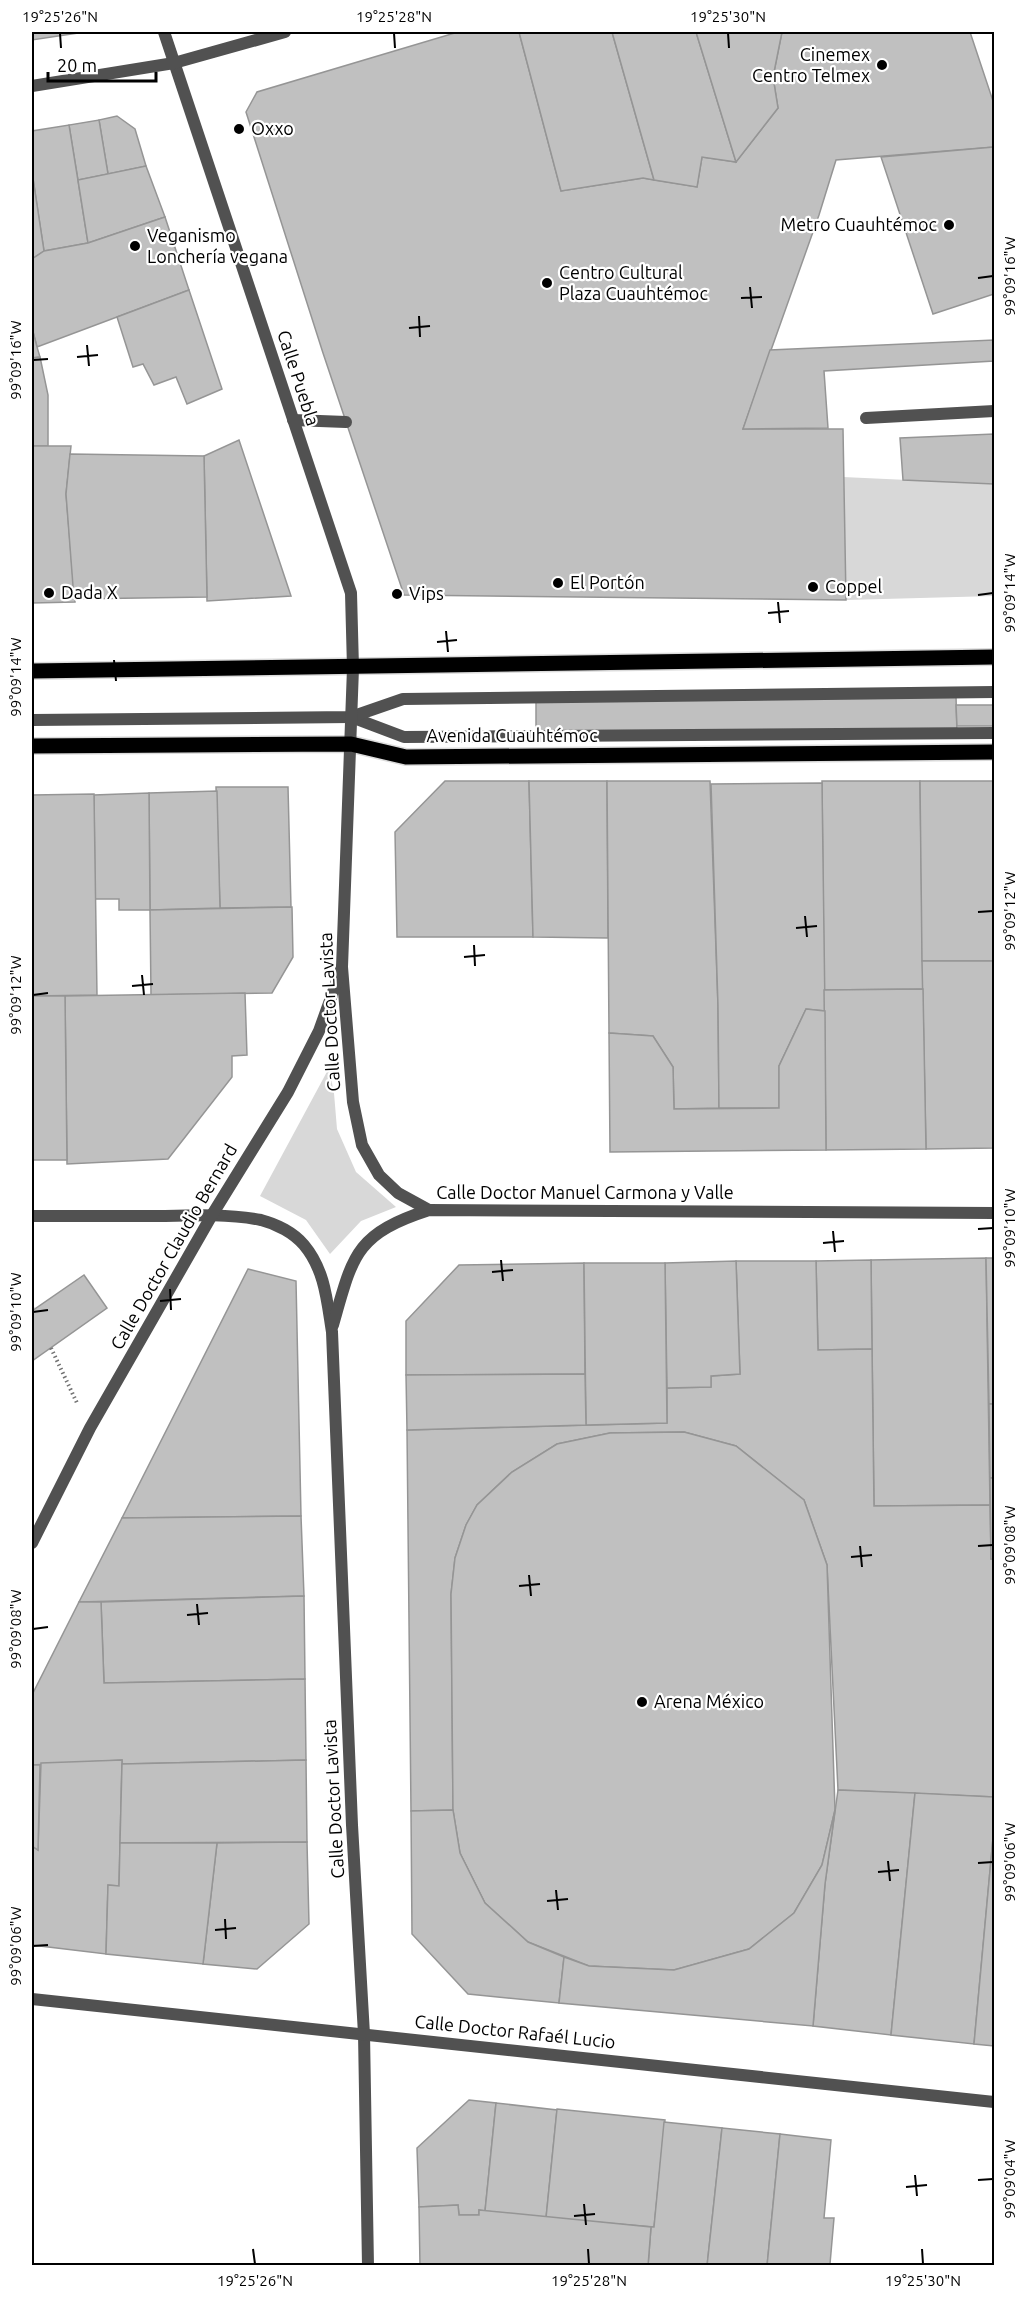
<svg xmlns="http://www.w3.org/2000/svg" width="1026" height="2297" viewBox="0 0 1026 2297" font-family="Ubuntu,sans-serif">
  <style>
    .green { fill: #d8d8d8 }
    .building { fill: #c0c0c0; stroke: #959595; stroke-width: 1.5 }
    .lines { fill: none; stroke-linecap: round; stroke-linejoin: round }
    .primary-casing { stroke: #dbdbdb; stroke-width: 18 }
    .path { stroke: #737373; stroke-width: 4; stroke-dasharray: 1.5 3; stroke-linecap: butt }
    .service { stroke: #515151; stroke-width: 12 }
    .minor { stroke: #515151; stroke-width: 12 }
    .tertiary { stroke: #515151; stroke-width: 12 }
    .primary { stroke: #000; stroke-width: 15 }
    .ticks { fill: none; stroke: #000; stroke-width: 2 }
    .poi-dot { fill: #000; stroke: #fff; stroke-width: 2 }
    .labels { text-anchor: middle; stroke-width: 4.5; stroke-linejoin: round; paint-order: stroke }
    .poi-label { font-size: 18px; fill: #000; stroke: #fff; text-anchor: start }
    .street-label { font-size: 18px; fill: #000; stroke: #fff }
    .neatline { fill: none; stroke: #000; stroke-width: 2 }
    .ticks-label { font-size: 15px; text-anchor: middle; fill: #000 }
  </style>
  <rect width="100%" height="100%" fill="#fff"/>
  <g class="green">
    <path d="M843,477L994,484V596L846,600Z"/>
    <path d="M329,1068L334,1093L337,1129L356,1172L396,1207L361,1221L330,1254L306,1220L260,1196Z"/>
  </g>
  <g class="building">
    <path d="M32,32H85L32,40Z"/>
    <path d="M458,32H519L561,191L643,178L697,187L702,157L736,162L778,108L773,77L782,32H970L994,104V147L836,160L819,215L743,429H843L846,600L404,595L323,353L246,112L257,92Z"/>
    <path d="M519,32H612L654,180L643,178L561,191Z"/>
    <path d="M612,32H696L736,162L702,157L697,187L654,180Z"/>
    <path d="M696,32H782L773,77L778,108L736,162Z"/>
    <path d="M117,116L135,129L146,166L108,174L99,120Z"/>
    <path d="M99,120L108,174L78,180L69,125Z"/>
    <path d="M69,125L88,243L44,251L32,172V131Z"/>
    <path d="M994,147V294L933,314L881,157Z"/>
    <path d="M146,166L165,217L88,243L78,180Z"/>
    <path d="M32,172L44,251L32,259Z"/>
    <path d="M165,217L189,290L37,347L32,328V259L44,251L88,243Z"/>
    <path d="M189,290L222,389L187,404L176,377L154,385L143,364L133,367L117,317Z"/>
    <path d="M32,328L37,347L40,357L32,358Z"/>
    <path d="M994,340V361L824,371L828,428L743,429L770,350Z"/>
    <path d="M40,357L48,395V446H32V358Z"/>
    <path d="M994,434V484L903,480L900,438Z"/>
    <path d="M239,440L291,596L207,601L204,456Z"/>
    <path d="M32,446H71L66,494L75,602L32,603Z"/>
    <path d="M70,454L204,456L207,597L74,599L66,494Z"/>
    <path d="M956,696L957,735L536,731V701Z"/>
    <path d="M956,705H994V726H957Z"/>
    <path d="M445,781H529L533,937H397L395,832Z"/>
    <path d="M529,781H607L608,938L533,937Z"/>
    <path d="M607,781H710L718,1006L719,1108L674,1109L673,1067L653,1036L609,1033Z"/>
    <path d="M822,781H920L923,989L824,990Z"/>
    <path d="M920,781H994V961H922Z"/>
    <path d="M822,783L825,1011L806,1009L779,1066V1108H719L718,1006L711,784Z"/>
    <path d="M216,787H288L291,907L220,908Z"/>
    <path d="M217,791L220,908L150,910L149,793Z"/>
    <path d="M149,793L150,910H119V899H95L94,795Z"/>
    <path d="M94,794L97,995L32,996V795Z"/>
    <path d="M292,907L293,957L272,993L151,995L150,910Z"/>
    <path d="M922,961H994V1148L926,1149Z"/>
    <path d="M923,989L926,1149L826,1150L824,990Z"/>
    <path d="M245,993L247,1055L232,1056V1077L168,1159L67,1164L65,996Z"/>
    <path d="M32,996H65L67,1160H32Z"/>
    <path d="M806,1009L825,1011L826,1150L610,1152L609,1033L653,1036L673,1067L674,1109L779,1108V1066Z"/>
    <path d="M986,1258L990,1505L874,1506L871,1260Z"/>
    <path d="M986,1258H994V1404H989Z"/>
    <path d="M871,1260L872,1349L818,1350L816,1261Z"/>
    <path d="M736,1261H816L818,1350L872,1349L874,1506L990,1505L991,1559H994V1797L838,1790L827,1565L804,1500L736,1446L684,1432L610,1433L557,1444L512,1472L477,1505L466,1525L455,1558L451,1594L453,1810L411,1811L407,1430L667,1423V1388L711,1387V1376L740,1374Z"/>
    <path d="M736,1261L740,1374L711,1376V1387L667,1388L665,1263Z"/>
    <path d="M584,1263L585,1374L406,1375V1321L459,1265Z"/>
    <path d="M584,1263H665L667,1423L586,1425Z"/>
    <path d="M248,1269L296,1281L301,1516L122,1518Z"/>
    <path d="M84,1275L107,1308L32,1361V1311Z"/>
    <path d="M585,1374L586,1425L407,1430L406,1375Z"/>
    <path d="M989,1404H994V1478H990Z"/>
    <path d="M684,1432L736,1446L804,1500L827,1565L835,1810L822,1865L794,1913L749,1949L674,1970L589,1966L528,1942L485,1903L460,1853L453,1810L451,1594L455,1558L466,1525L477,1505L512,1472L557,1444L610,1433Z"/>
    <path d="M990,1478H994V1559H991Z"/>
    <path d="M301,1516L304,1596L79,1602L122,1518Z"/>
    <path d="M304,1596L305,1679L104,1683L101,1602Z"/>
    <path d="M79,1602H101L104,1683L305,1679L306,1760L122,1764V1760L32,1765V1695Z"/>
    <path d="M122,1760L119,1886L108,1885L106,1954L32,1945V1846L38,1850L41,1763Z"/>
    <path d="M306,1760L307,1842L120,1843L122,1764Z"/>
    <path d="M32,1765H40L38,1850L32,1846Z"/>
    <path d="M838,1790L915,1793L891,2035L813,2026L825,1884Z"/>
    <path d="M915,1793L994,1797V1827L974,2044L891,2035Z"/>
    <path d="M453,1810L460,1853L485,1903L528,1942L564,1957L559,2003L468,1994L412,1934L411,1811Z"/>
    <path d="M835,1810L825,1884L813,2026L559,2003L564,1957L589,1966L674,1970L749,1949L794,1913L822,1865Z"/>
    <path d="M994,1827V2046L974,2044Z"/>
    <path d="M307,1842L309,1924L257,1969L203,1964L217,1843Z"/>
    <path d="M120,1843H217L203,1964L106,1954L108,1885L119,1886Z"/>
    <path d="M469,2100L496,2103L485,2211L479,2210V2215H459L458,2205L419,2207L417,2148Z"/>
    <path d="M496,2103L557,2110L546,2218L485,2211Z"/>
    <path d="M557,2109L665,2120L654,2227L546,2218Z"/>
    <path d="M664,2122L722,2128L707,2266H648L651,2227H654Z"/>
    <path d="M722,2128L780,2134L767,2266H707Z"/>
    <path d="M780,2134L831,2140L824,2218H834L830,2264L767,2266Z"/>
    <path d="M458,2205L459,2215H479V2210L651,2227L648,2266H420L419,2207Z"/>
  </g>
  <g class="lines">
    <g class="primary-casing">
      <g id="primary">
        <path d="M32,671L994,657"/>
        <path d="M32,746L351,744L406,757L994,752"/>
      </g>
    </g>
    <g class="path">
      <path d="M32,1307L33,1310"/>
      <path d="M51,1348L77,1403"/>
    </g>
    <g class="service">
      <path d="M866,418L994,411"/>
      <path d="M293,420L346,422"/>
      <path d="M351,717L404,737L994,733"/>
      <path d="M32,720L351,717L403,699L994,692"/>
    </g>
    <g class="minor">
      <path d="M164,32L351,593L353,668"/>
      <path d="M32,86L174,63L285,32"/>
      <path d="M342,967L353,1102L362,1145L379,1175L398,1193L429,1210"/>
      <path d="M32,1216C76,1216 121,1216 165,1216C197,1215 230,1214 261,1220C277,1224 294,1233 304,1245C325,1270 327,1301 332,1332L352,1825L364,2034L368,2266"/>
      <path d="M333,1325C353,1255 355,1234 429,1210L994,1213"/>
      <path d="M32,1999L994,2102"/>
    </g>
    <path class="tertiary" d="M32,1543L90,1428L212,1215L288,1092L319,1031L342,967L353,668"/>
    <use href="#primary" class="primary"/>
  </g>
  <path class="ticks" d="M60,33L61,48M394,33L395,48M728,33L729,48M978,278L993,276M750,287L752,308M741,298L762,297M419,316L420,337M409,328L430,326M87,345L89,366M77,357L98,355M33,360L48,359M978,595L993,593M778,602L780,623M768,613L789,611M446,631L448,652M437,642L457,640M114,660L116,681M105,671L126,669M33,677L48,676M978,912L993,911M805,916L807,937M796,928L817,926M474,945L475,966M464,957L485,955M142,975L144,995M132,986L153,984M33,995L48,993M978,1229L993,1228M833,1231L835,1252M823,1243L844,1241M501,1260L503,1281M492,1272L513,1270M170,1289L171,1310M160,1301L181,1299M33,1312L48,1310M860,1546L862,1567M978,1546L993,1545M851,1557L872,1555M529,1575L531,1596M519,1586L540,1584M197,1604L199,1625M187,1615L208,1613M33,1629L48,1627M888,1861L890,1881M978,1863L993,1862M878,1872L899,1870M556,1890L558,1910M547,1901L568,1899M225,1919L226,1939M215,1930L236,1928M33,1946L48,1945M915,2175L917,2196M978,2180L993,2179M906,2187L927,2185M584,2204L586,2225M574,2216L595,2214M253,2249L255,2264M588,2249L589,2264M922,2249L923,2264"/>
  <g class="poi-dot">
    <circle cx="882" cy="65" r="6"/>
    <circle cx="239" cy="129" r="6"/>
    <circle cx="949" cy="225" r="6"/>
    <circle cx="135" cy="246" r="6"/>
    <circle cx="547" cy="283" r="6"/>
    <circle cx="558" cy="583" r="6"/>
    <circle cx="813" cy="587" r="6"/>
    <circle cx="49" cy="593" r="6"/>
    <circle cx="397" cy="594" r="6"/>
    <circle cx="642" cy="1702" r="6"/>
  </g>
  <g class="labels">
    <g class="poi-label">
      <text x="870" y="61" text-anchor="end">Cinemex<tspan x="870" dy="21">Centro Telmex</tspan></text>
      <text x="251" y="135">Oxxo</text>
      <text x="937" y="231" text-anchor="end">Metro Cuauhtémoc</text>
      <text x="147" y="242">Veganismo<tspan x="147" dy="21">Lonchería vegana</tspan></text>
      <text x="559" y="279">Centro Cultural<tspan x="559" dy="21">Plaza Cuauhtémoc</tspan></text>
      <text x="570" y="589">El Portón</text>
      <text x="825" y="593">Coppel</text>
      <text x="61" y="599">Dada X</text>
      <text x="409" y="600">Vips</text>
      <text x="654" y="1708">Arena México</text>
    </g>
    <g class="street-label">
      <text transform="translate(298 378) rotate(72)" y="6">Calle Puebla</text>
      <text x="512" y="742">Avenida Cuauhtémoc</text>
      <text transform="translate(330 1012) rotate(-93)" y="6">Calle Doctor Lavista</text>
      <text x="585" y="1199">Calle Doctor Manuel Carmona y Valle</text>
      <text transform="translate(174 1247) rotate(-60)" y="6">Calle Doctor Claudio Bernard</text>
      <text transform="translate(334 1799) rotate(-93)" y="6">Calle Doctor Lavista</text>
      <text transform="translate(515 2032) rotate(6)" y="6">Calle Doctor Rafaél Lucio</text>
    </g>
  </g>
  <rect width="1026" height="2297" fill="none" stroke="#ffffff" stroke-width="66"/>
  <path d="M48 72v9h108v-9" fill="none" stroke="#000000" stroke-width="3"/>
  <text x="57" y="72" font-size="18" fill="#000000" stroke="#ffffff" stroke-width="4.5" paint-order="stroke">20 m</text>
  <rect x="33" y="33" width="960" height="2231" class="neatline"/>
  <g class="ticks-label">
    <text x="60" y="22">19°25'26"N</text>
    <text x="394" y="22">19°25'28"N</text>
    <text x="728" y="22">19°25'30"N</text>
    <text transform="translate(1010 276) rotate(-90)" y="5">99°09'16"W</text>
    <text transform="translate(16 360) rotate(-90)" y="5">99°09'16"W</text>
    <text transform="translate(1010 593) rotate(-90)" y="5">99°09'14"W</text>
    <text transform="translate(16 677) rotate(-90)" y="5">99°09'14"W</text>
    <text transform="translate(1010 911) rotate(-90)" y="5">99°09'12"W</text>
    <text transform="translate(16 995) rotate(-90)" y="5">99°09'12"W</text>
    <text transform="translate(1010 1228) rotate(-90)" y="5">99°09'10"W</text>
    <text transform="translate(16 1312) rotate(-90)" y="5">99°09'10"W</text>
    <text transform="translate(1010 1545) rotate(-90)" y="5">99°09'08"W</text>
    <text transform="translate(16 1629) rotate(-90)" y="5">99°09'08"W</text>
    <text transform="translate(1010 1862) rotate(-90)" y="5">99°09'06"W</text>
    <text transform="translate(16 1946) rotate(-90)" y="5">99°09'06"W</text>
    <text transform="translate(1010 2179) rotate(-90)" y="5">99°09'04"W</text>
    <text x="255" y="2286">19°25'26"N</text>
    <text x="589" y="2286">19°25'28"N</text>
    <text x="923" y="2286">19°25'30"N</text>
  </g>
</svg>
